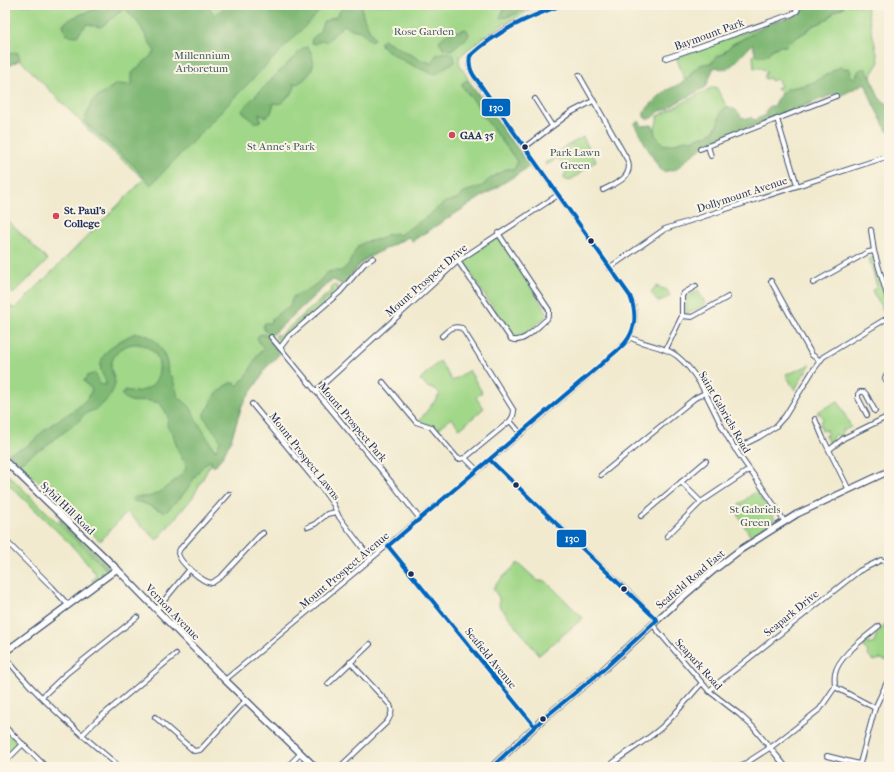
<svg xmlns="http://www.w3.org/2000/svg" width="894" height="772" viewBox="0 0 894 772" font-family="'IM FELL French Canon',serif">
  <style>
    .green { fill: #a1d788; stroke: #5e8373 }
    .forest { fill: #80b874; stroke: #4e7469 }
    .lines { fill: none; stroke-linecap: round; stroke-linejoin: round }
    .street-casing { stroke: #3b4b6f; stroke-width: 6 }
    .secondary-casing { stroke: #3b4b6f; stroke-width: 8 }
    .street { stroke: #fff; stroke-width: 4 }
    .secondary { stroke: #fff; stroke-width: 5.5 }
    .bus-1-casing { stroke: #fcf5e5; stroke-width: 7 }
    .bus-1 { stroke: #0065bd; stroke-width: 4 }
    .poi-dot { fill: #d1495b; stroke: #fcf5e5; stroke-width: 1.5 }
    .bus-dot { fill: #1b2f5e; stroke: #fcf5e5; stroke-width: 1.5 }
    .labels { text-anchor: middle; stroke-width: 4; stroke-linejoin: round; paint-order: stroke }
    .park-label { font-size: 11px; fill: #3c5968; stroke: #fcf5e5 }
    .street-label { font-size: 11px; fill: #1b2f5e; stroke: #fcf5e5 }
    .poi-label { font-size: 11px; font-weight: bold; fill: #1b2f5e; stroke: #fcf5e5; text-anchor: start }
    .line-badge { stroke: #fcf5e5; stroke-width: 1.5 }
    .badge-label { font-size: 11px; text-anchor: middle; font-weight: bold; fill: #fff }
  </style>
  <rect width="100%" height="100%" fill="#fcf5e5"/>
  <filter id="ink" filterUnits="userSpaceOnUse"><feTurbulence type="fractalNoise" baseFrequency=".025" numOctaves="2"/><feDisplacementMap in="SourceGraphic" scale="8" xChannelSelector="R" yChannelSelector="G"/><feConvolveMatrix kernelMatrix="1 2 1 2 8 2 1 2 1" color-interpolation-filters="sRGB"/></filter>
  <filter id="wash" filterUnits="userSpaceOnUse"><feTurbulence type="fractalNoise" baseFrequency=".012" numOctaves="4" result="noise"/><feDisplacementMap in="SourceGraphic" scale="16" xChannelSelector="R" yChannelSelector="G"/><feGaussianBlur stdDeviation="0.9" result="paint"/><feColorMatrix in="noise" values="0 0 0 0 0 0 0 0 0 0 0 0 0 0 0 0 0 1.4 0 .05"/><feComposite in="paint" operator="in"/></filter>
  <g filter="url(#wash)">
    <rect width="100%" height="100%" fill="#f1eacf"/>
    <g class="green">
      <path d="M5,5H534C525,16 509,20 497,28C484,36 472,47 460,56C456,65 466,72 468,80L530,166L412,241L408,237L369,257L362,262L344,284L342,285L334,280L330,281L269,337L280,353L264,370L263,374L242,405L230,443L221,458L214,467L211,464L209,467L193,497L157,540L127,512L100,541L5,450V301L14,309L19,305L144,179L90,131L20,60L5,68Z"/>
      <path d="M844,5H866L879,62L872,73L871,77L865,68L855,79L850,76V69L848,68L836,69L814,82L806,85L786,89L780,95L781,92L777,88L781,86L777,79L771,81L770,78L765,79V74L767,72L761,68H754L753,56L755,54L759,57L779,46H786L791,41L809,30L812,26L820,23L829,18L834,12L843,7Z"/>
      <path d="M764,27L752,34L731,45L723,54L714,59L711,64C696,64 694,70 685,81L676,57L738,34Z"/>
      <path d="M716,87L727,107C717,115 722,119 716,127C714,130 710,134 707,136H701L693,140L680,142L673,145H665L655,135V129L658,116L711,88Z"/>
      <path d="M583,137L596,161C587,167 579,175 569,181L564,179V176L566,172L558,158L546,165L545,163L558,155L561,149Z"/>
      <path d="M5,218L48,260L13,294L5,286Z"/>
      <path d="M498,238L501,241L547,312L546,317L521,338L514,339L512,337L464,263L466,258L494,239Z"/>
      <path d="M869,258L873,259L875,262L889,311L886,315L872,291L877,287Z"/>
      <path d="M335,285L338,287L337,291L280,341L276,339V335L277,334L279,336L332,290L331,287Z"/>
      <path d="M656,286L667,290L670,296L658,302L651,292Z"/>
      <path d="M698,290L706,304L689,313H686V298Z"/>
      <path d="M440,361L452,381L469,370L482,392L476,398L484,408L460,429L451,418L437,430L431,425L419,421L440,394L434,388H429L420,380L422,377Z"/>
      <path d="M809,365H810L806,372L804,373L795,390L786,375Z"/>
      <path d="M838,401L851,427L842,431L843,434L841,436H838L836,434L832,437L833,441L830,444L825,436L828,434L826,430L822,431C820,426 819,423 823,420L820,413L818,414L817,412Z"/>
      <path d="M5,472L108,571L93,582L92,580L96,575C93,563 19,495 5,481Z"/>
      <path d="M756,491L775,519L751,537L738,515L741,512L739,505Z"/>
      <path d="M59,519L64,522L108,565L109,570L61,524Z"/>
      <path d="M518,563L538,581H546L583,618L539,655L499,605V598L493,588L496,584Z"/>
      <path d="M889,620V661L880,659L874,661L868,655V652L861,643L871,634L868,645L874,643L876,635Z"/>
      <path d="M5,731L17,742L16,746L5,756Z"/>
    </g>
    <g class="forest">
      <path d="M99,5H208L214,15L229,5H326L232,100L151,185L133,165L84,122L92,101L116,84L132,85V73L155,52L139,24L125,8L101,27L87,24L77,36L66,35L63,24L74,17L98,8Z"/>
      <path d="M344,5H362C361,18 369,27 374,39L371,41L360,31L352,29L344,25L327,42C323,39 320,41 316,44L312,43L311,40L320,31L323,22L337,16Z"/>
      <path d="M512,5H529C522,13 510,17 500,18L504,9L510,8L512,9Z"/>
      <path d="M817,5H844V7L834,12L829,18L820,23L812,26L804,33L791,41L786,46H779L771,50C768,57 761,58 755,54L753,44C746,49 732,70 723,69C720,69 719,68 716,67L713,69L711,74L706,87L676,103L668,109L660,111L654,117L647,119L644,117V112C648,107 661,94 667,90C673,87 681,84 686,80C694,72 698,61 711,64L717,56L723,54L731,45L752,34L769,23L791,17L807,8Z"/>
      <path d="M465,29L467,30L469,34L467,38L451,50L444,49L439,41L449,32L460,31Z"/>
      <path d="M383,39L419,59L431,63L433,62L436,55C443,52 449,51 454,56L455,62C452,64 448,65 446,67C441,70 440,74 434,74C414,67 397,59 381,45V41Z"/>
      <path d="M308,47C318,63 313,75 297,84L293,83L295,87L292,93L280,104L274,103L271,113L268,116L265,117L259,114L261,120L259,122H254L242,111L248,103L303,48Z"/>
      <path d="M13,52L18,53L20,59L5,68V57Z"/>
      <path d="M840,67L845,69L848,68L851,72L849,74L855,79L859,70L865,68L871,77L879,98L889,105V133L887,131L873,104L865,83L842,95L840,99L837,93L735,133L703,147L688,158L677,169L663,172C658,169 639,132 634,124L636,122H640L642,126L652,125L655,129V135L665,145C675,145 684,138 693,140L702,136H707C711,133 716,129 718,124C719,121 719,115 721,112C726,103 739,109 741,117L748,119L751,117L754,120L766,115V110L770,106H775L776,100L786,89L806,85L814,82Z"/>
      <path d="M468,80L530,166L412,241L408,237L369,257L362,262L343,285L334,280L330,281L271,336L265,331L263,326L265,323H270C274,316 281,310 289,308L293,297C300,292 309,290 315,285C327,276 322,270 341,271L348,265L358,246L365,242L380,239L386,235L396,233L399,235L424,219L445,202L456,199L467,191L482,186L491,178L506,169H515L517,162L514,157L483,116C479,104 468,96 462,85V83Z"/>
      <path d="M136,333C154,334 162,347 167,363C168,366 167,370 168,373C168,373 171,377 172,377C173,379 178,395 178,397C184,401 190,406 193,412C195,417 195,420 199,424L215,451L220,442L219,438L204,417V413L210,406L212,399L219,391L223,390V387L230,383H235L238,386L242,380L245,379L258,354L263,350L264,348L260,344L257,338L259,335L262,334L268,336L280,353L264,370L263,374L242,405L230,443L221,458L214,467L211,464V460C199,466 193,482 185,492C180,499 173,504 167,511L164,512L143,503L133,501L132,498C137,496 142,497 148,497C158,495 181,477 186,469V463C178,456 176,443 173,434C172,432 169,429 167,426L168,416L160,403L145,400C137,403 125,402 122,394L125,392V390C164,401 172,348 137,344C129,343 121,348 116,354C106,368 114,371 115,383C115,386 113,390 112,392C109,399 102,405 96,409C92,411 88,412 85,414C82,416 81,419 79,421C71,428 62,433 54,439C50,442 46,447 42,449C40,450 38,450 37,451C30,455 26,460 19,463L8,453C14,451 20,450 25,447C35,442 40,433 48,427C64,415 84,408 92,390L84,381L87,376L95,373L99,384L106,385C106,378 102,376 101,370C97,352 123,338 136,333Z"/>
    </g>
  </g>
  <g filter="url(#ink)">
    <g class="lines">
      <g class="street-casing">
        <g id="street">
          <path d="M666,58L792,14L797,11L799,5"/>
          <path d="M579,75L628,161C633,178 616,183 603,190"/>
          <path d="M535,99L552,126"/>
          <path d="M777,119L797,185"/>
          <path d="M708,146L711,156"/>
          <path d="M525,147L570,113L593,101"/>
          <path d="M700,149L836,96"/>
          <path d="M871,230L874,251L889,302"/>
          <path d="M458,261L511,339C523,345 538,326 547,319L549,314V310L498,233"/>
          <path d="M609,268L665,229L889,156"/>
          <path d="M771,281L812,355L819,360"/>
          <path d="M813,283L868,252L874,251"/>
          <path d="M682,316L692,317L728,297"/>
          <path d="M271,337L391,482L420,519"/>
          <path d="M630,337C644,346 663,345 677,356C704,378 712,412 730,441C747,468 768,493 784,521"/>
          <path d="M280,348L289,336L340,292L364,264L373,258"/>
          <path d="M666,349L682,316V296L684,293L696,286"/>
          <path d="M889,373L886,375L885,378L889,386"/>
          <path d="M383,382L416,422L431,427L458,459L465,458L510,421L513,416L514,411L462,328C452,325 449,330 442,336"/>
          <path d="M316,391L458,261L558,195"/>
          <path d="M252,404L323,490L333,504L339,517L371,559"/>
          <path d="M867,415L858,398V394L860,392H864L866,394L875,411"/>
          <path d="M815,419L823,438L849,490"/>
          <path d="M510,421L521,434"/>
          <path d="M735,449L759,437L775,427L785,416L812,372L823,357L889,317"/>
          <path d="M829,450L844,438L889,416"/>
          <path d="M465,458L475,468"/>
          <path d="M490,460L637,600L657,620"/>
          <path d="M601,475L695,398L705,393"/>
          <path d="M681,482L701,502"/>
          <path d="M229,494L180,549L178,553C179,562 203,583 212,583L222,576L259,536L263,533"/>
          <path d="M641,516L706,461"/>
          <path d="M308,527L315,524L327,514L336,512"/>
          <path d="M667,536L701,502L749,470"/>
          <path d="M5,540L52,587L68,605"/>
          <path d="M388,546L535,727"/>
          <path d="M157,609L190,569"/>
          <path d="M652,624L709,691L739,714L753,727L786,767"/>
          <path d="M5,657C38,698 79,733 120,767"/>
          <path d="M225,680L490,460L608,359L628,340C636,326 637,311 630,296L482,88C475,78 466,68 470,56C495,30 528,17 562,5"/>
          <path d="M328,684L370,644"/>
          <path d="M835,687C835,683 834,678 835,674C838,656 866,637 879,626"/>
          <path d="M835,687L875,708"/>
          <path d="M709,691L718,683L859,571L881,560L889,563"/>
          <path d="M42,697L66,674L137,617"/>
          <path d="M155,717L194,751L200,750L246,700"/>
          <path d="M5,727L46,767"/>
          <path d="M82,735L97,720L176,654"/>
          <path d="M827,756L859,764"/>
          <path d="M5,762L23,744"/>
          <path d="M609,766C626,752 645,742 662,727C676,714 689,697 702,683"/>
          <path d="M287,767L301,753"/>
          <path d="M340,767L387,722C391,715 393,712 390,705L350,662"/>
          <path d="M740,767L774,745L820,709L835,687"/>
          <path d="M859,767L875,708L889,678"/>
        </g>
      </g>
      <g class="secondary-casing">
        <g id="secondary">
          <path d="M5,461L117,569L225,680L315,767"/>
          <path d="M5,652L117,569"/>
          <path d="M492,767L544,718L603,670L678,601L714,570L740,550L797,514L889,471"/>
        </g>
      </g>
      <use href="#street" class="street"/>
      <use href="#secondary" class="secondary"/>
      <g class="bus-1-casing">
        <g id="bus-1">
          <path d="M490,460L657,620L603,670L544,718L492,767"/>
          <path d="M535,727L388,546L619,349C635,335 638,316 630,296L477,80C471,73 468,66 470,56C497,31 528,17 562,5"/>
        </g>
      </g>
      <use href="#bus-1" class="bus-1"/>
    </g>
  </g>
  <g class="poi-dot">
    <circle cx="452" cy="135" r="4"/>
    <circle cx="56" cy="216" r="4"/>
  </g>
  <g class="bus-dot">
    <circle cx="525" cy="147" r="3.5"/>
    <circle cx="591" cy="241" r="3.5"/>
    <circle cx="516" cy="485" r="3.5"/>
    <circle cx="411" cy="574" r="3.5"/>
    <circle cx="624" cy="589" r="3.5"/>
    <circle cx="543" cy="719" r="3.5"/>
  </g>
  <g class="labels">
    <g class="park-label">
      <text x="424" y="35">Rose Garden</text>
      <text x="202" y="59">Millennium<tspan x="202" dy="13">Arboretum</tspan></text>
      <text x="281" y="150">St Anne's Park</text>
      <text x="575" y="156">Park Lawn<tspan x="575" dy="13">Green</tspan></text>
      <text x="755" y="513">St Gabriels<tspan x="755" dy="13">Green</tspan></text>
    </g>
    <g class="street-label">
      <text transform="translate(709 34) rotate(-20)" y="4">Baymount Park</text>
      <text transform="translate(742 194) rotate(-18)" y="4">Dollymount Avenue</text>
      <text transform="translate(426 280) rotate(-41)" y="4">Mount Prospect Drive</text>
      <text transform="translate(725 412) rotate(60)" y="4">Saint Gabriels Road</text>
      <text transform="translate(353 422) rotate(50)" y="4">Mount Prospect Park</text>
      <text transform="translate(305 456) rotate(52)" y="4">Mount Prospect Lawns</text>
      <text transform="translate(68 508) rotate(44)" y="4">Sybil Hill Road</text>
      <text transform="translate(344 570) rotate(-40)" y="4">Mount Prospect Avenue</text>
      <text transform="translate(690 579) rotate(-40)" y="4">Seafield Road East</text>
      <text transform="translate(173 612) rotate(46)" y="4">Vernon Avenue</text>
      <text transform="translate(791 613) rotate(-39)" y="4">Seapark Drive</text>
      <text transform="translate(491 658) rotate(51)" y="4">Seafield Avenue</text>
      <text transform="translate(699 664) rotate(48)" y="4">Seapark Road</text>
    </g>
    <g class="poi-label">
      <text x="460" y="139">GAA 35</text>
      <text x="64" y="214">St. Paul's<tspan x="64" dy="13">College</tspan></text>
    </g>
  </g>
  <g class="line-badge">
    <rect x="481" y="98" width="30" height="19" rx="4" fill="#0065bd"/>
    <rect x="556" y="529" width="31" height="19" rx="4" fill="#0065bd"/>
  </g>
  <g class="badge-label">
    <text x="496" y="111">130</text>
    <text x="572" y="542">130</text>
  </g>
  <rect width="894" height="772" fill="none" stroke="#fcf5e5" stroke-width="20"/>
</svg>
